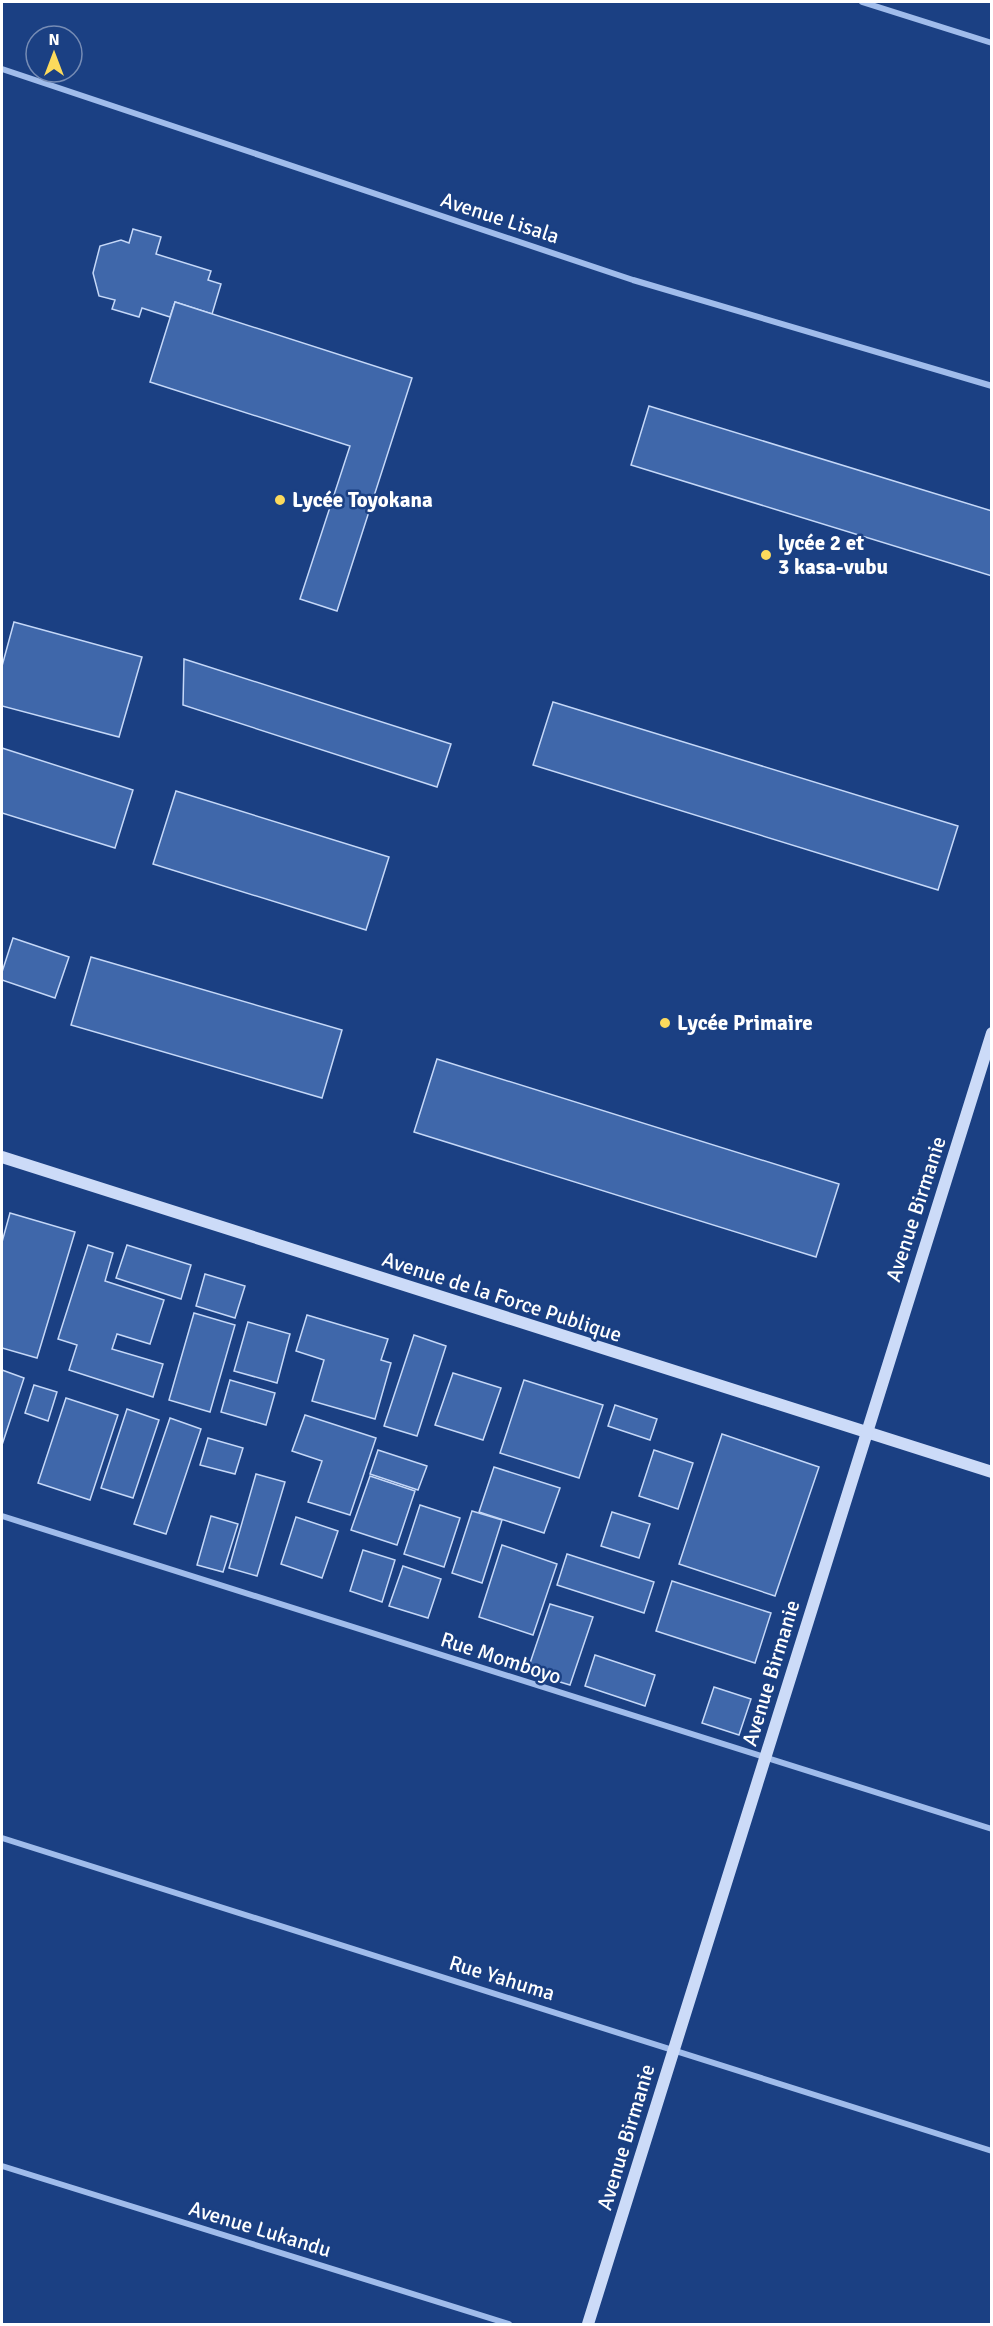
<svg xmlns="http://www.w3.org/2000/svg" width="993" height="2326" viewBox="0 0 993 2326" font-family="Signika,sans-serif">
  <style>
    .building { fill: #3f67aa; stroke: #c5d8f8; stroke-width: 1.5 }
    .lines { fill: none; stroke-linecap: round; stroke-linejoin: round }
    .street { stroke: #a0bceb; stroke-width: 6 }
    .secondary { stroke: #ccdbf8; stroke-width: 12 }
    .poi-dot { fill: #fcda5c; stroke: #1b4083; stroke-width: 2 }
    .labels { text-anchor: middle; stroke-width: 5; stroke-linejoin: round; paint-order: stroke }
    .street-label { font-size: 21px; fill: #fff; stroke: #1b4083 }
    .poi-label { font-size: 21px; font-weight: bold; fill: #fff; stroke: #1b4083; text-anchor: start }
  </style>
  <rect width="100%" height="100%" fill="#1b4083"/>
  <g class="building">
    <path d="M133,229L161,237L156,254L211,271L208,280L221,284L212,314L175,302L170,317L142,308L139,317L112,309L115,300L99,296L93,273L100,246L121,240L129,243Z"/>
    <path d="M175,302L412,378L337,611L300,599L350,446L150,382Z"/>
    <path d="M649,406L992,511V576L631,465Z"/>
    <path d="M14,622L142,657L119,737L2,706V666Z"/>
    <path d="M184,659L451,744L437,787L183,705Z"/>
    <path d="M553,702L958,826L938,890L533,765Z"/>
    <path d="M2,748L133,790L115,848L2,813Z"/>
    <path d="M176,791L389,857L366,930L153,864Z"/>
    <path d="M13,938L69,957L55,998L2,980V972Z"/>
    <path d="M91,957L342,1030L322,1098L71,1025Z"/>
    <path d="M437,1059L839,1184L816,1257L414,1132Z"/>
    <path d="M10,1213L75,1232L37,1358L2,1348V1242Z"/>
    <path d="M88,1245L113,1253L105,1281L164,1300L150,1344L117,1334L112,1349L163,1364L153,1397L69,1370L77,1345L58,1339Z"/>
    <path d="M127,1245L191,1265L181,1299L116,1278Z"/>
    <path d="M205,1274L245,1286L235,1318L196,1306Z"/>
    <path d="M194,1313L235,1325L210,1412L169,1400Z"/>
    <path d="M307,1315L388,1339L381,1360L391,1363L375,1419L312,1401L324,1360L296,1351Z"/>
    <path d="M248,1322L290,1334L277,1383L234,1371Z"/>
    <path d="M414,1335L446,1346L417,1436L384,1426Z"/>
    <path d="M2,1370L24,1378L2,1445Z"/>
    <path d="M453,1373L501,1388L483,1440L435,1425Z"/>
    <path d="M230,1380L275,1393L266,1425L221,1412Z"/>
    <path d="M524,1380L603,1405L579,1478L500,1453Z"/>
    <path d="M34,1385L57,1392L48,1421L25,1413Z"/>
    <path d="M66,1398L118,1415L90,1500L38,1483Z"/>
    <path d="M615,1405L657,1419L650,1440L608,1426Z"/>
    <path d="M127,1409L159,1420L133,1498L101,1488Z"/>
    <path d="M305,1415L376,1438L350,1515L308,1502L322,1461L292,1451Z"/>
    <path d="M170,1418L201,1429L166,1534L134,1524Z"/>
    <path d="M722,1434L819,1467L775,1596L679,1564Z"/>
    <path d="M208,1438L243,1448L235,1474L200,1465Z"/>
    <path d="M378,1450L427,1466L418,1490L370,1474Z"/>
    <path d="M654,1450L693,1463L678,1509L639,1496Z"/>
    <path d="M494,1467L560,1488L544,1533L479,1512Z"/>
    <path d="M256,1474L285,1482L257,1576L229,1568Z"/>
    <path d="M370,1476L415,1491L397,1545L351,1530Z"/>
    <path d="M420,1505L460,1518L444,1567L404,1554Z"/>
    <path d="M472,1511L502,1520L482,1583L452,1573Z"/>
    <path d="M612,1512L650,1524L639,1558L601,1546Z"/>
    <path d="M211,1516L238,1524L223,1572L197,1565Z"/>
    <path d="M296,1517L338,1531L322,1578L281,1564Z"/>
    <path d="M502,1545L557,1564L533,1635L479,1617Z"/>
    <path d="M363,1550L395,1560L382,1602L350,1591Z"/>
    <path d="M567,1554L654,1582L644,1613L557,1585Z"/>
    <path d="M403,1566L441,1579L428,1618L389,1606Z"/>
    <path d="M672,1581L771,1613L755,1663L656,1631Z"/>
    <path d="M550,1604L593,1617L570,1685L527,1672Z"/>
    <path d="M595,1655L655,1675L645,1706L585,1686Z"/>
    <path d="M714,1687L751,1699L739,1735L702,1723Z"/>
  </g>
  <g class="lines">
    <g class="street">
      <path d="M862,2L992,43"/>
      <path d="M2,69L633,280L992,386"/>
      <path d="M2,1516L992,1829"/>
      <path d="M2,1838L992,2151"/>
      <path d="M2,2166L509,2324"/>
    </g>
    <g class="secondary">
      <path d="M2,1157L992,1472"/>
      <path d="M588,2324L992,1033"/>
    </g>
  </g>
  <g class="poi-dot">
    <circle cx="280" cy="500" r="6"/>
    <circle cx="766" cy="555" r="6"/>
    <circle cx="665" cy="1023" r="6"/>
  </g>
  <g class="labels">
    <g class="street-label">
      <text transform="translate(500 218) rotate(18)" y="7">Avenue Lisala</text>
      <text transform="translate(916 1209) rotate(-72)" y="7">Avenue Birmanie</text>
      <text transform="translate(502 1297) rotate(18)" y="7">Avenue de la Force Publique</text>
      <text transform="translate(501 1658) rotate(18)" y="7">Rue Momboyo</text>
      <text transform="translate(771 1673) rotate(-73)" y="7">Avenue Birmanie</text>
      <text transform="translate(502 1978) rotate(17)" y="7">Rue Yahuma</text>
      <text transform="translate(626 2137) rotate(-73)" y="7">Avenue Birmanie</text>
      <text transform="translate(260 2229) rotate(17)" y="7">Avenue Lukandu</text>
    </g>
    <g class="poi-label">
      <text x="292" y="507">Lycée Toyokana</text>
      <text x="778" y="550">lycée 2 et<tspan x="778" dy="24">3 kasa-vubu</tspan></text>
      <text x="677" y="1030">Lycée Primaire</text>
    </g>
  </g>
  <rect width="993" height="2326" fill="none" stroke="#ffffff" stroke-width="6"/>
  <g transform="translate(54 54)"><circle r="28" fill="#1b4083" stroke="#768cb5" stroke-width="1.5"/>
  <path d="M0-4.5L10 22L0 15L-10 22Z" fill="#fcda5c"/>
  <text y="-9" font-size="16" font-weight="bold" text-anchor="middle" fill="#ffffff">N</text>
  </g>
</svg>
